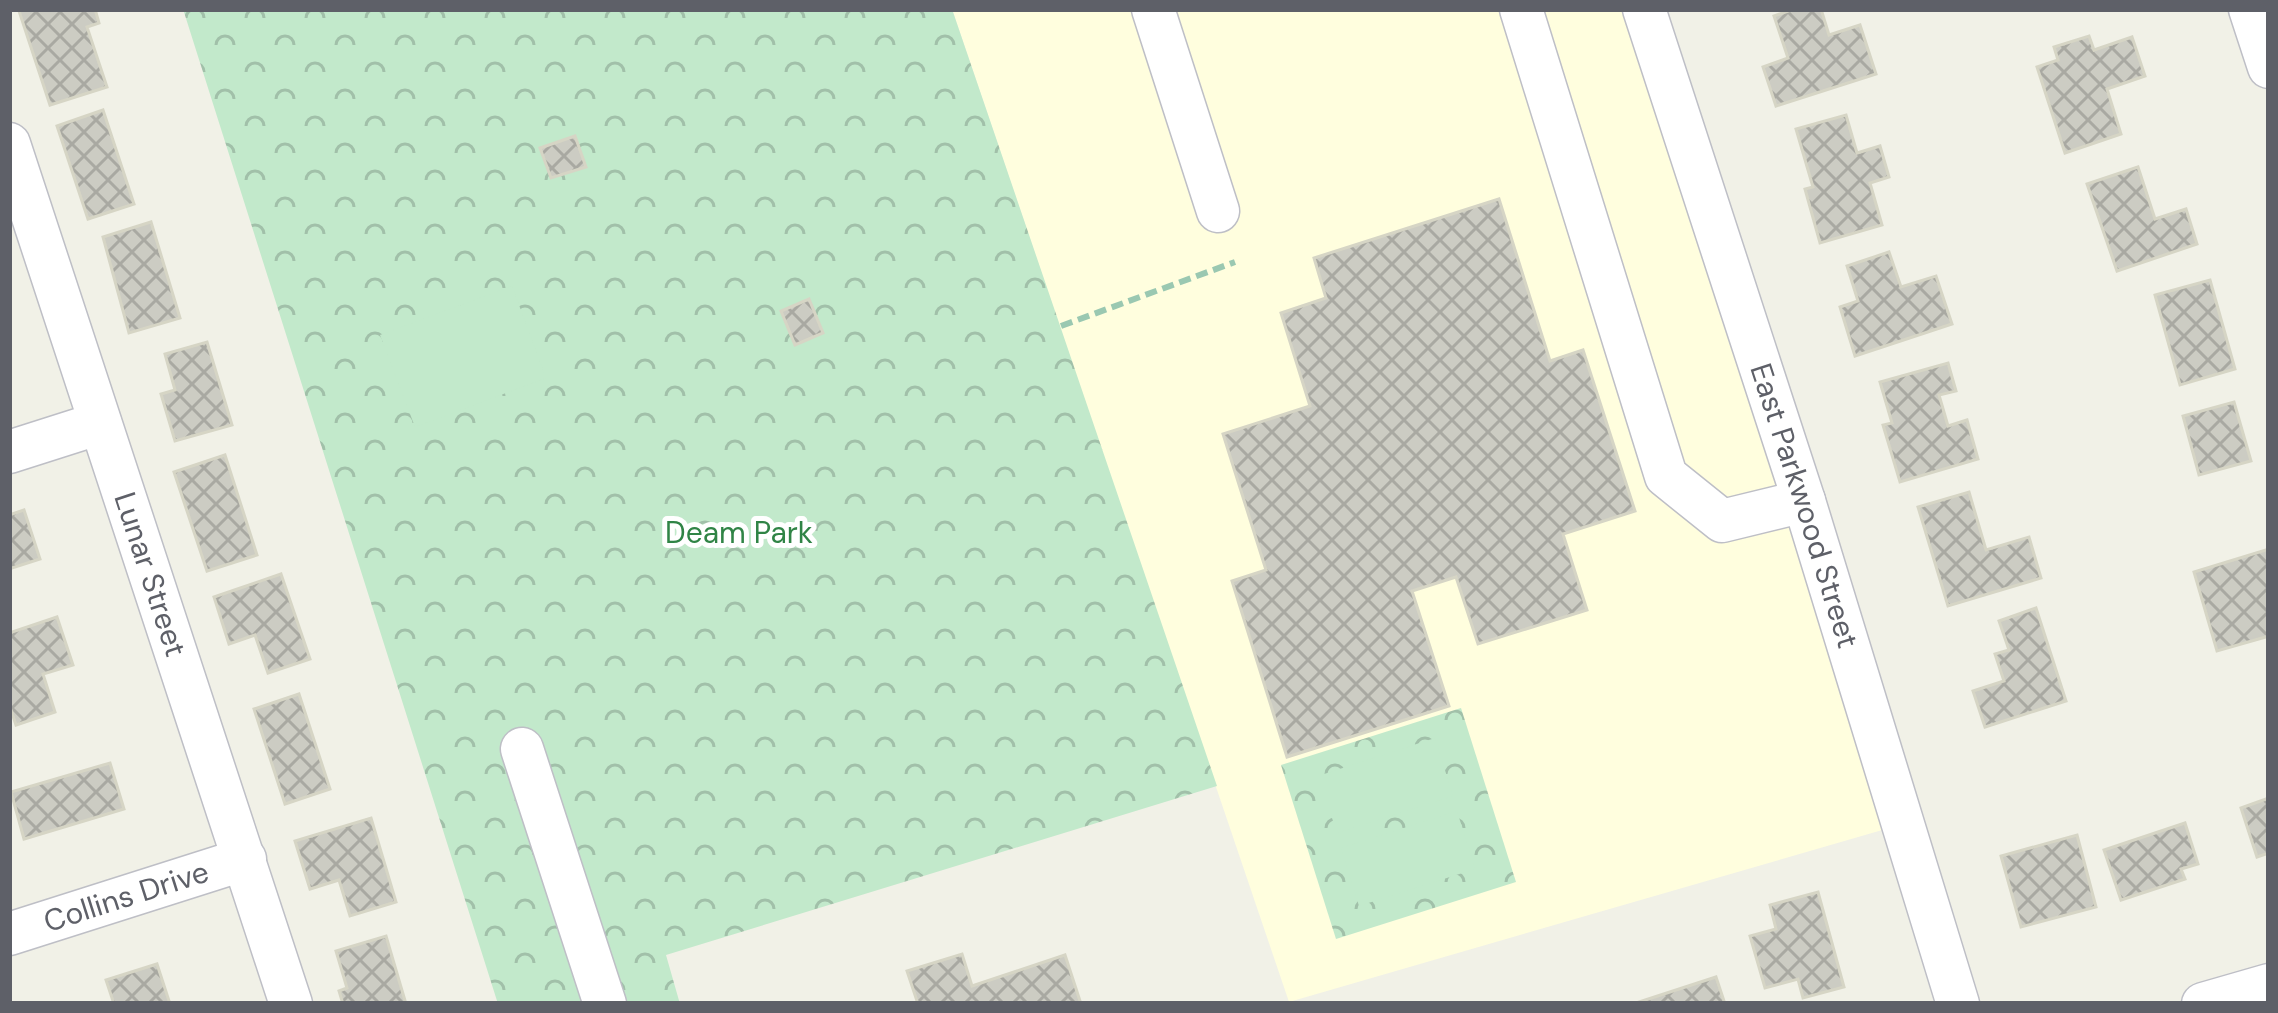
<svg xmlns="http://www.w3.org/2000/svg" width="2278" height="1013" viewBox="0 0 2278 1013" font-family="'DM Sans',sans-serif">
  <style>
    .commercial { fill: #fffede }
    .park { fill: url(#park-crowns) }
    .pitch { fill: #c2e9cb }
    .building { fill: url(#building-cross-hatch); stroke: #d6d5c5; stroke-width: 3 }
    .lines { fill: none; stroke-linecap: round; stroke-linejoin: round }
    .minor-casing { stroke: #bebfc6; stroke-width: 45 }
    .path { stroke: #9ac8b1; stroke-width: 6; stroke-dasharray: 12 6; stroke-linecap: butt }
    .minor { stroke: #fff; stroke-width: 42 }
    .labels { text-anchor: middle; stroke-width: 10; stroke-linejoin: round; paint-order: stroke }
    .street-label { font-size: 30px; fill: #5e6068; stroke: #fff }
    .park-label { font-size: 30px; fill: #308446; stroke: #fff }
  </style>
  <defs>
    <pattern id="park-crowns" width="20" height="18" patternUnits="userSpaceOnUse" patternTransform="scale(3)"><rect width="20" height="18" fill="#c2e9cb"/><path d="M2 6a3 3 0 1 1 6 0M12 15a3 3 0 1 1 6 0" fill="none" stroke="#a1c0a9"/></pattern>
    <pattern id="building-cross-hatch" width="8" height="8" patternUnits="userSpaceOnUse" patternTransform="scale(3)"><rect width="8" height="8" fill="#ccccc3"/><path d="M0 0l8 8M0 8l8-8" fill="none" stroke="#a9a9a2"/></pattern>
  </defs>
  <rect width="100%" height="100%" fill="#f1f1e7"/>
  <path class="commercial" d="M952,9H1644L1903,824L1289,1002Z"/>
  <g class="park">
    <path d="M183,9H952L1217,786L666,955L680,1004H498Z"/>
    <path d="M1461,708L1516,882L1336,939L1281,765Z"/>
  </g>
  <g class="pitch">
    <path d="M512,286L546,378L415,427L380,335Z"/>
    <path d="M1435,738L1453,796L1337,833L1318,776Z"/>
    <path d="M1457,811L1475,869L1359,906L1341,848Z"/>
  </g>
  <g class="building">
    <path d="M25,9H95L99,23L87,27L107,87L50,105L19,11Z"/>
    <path d="M1794,9H1821L1829,35L1860,25L1876,74L1776,106L1763,67L1788,58L1774,16Z"/>
    <path d="M2089,36L2094,50L2132,37L2145,76L2107,89L2121,134L2065,153L2037,67L2058,60L2054,47Z"/>
    <path d="M103,110L134,204L88,219L57,126Z"/>
    <path d="M1846,115L1857,153L1880,146L1889,177L1870,183L1882,225L1820,243L1805,189L1813,187L1796,129Z"/>
    <path d="M575,136L586,167L551,178L540,148Z"/>
    <path d="M2138,167L2155,219L2186,209L2197,244L2117,271L2087,184Z"/>
    <path d="M1499,199L1550,361L1583,350L1635,511L1563,534L1587,610L1478,644L1456,577L1412,591L1449,706L1287,757L1232,581L1266,570L1223,434L1310,406L1281,313L1326,298L1314,258Z"/>
    <path d="M151,222L180,318L129,333L103,237Z"/>
    <path d="M1889,252L1901,287L1936,276L1952,324L1855,356L1840,307L1858,301L1847,266Z"/>
    <path d="M2210,280L2235,369L2180,385L2155,295Z"/>
    <path d="M809,299L823,333L795,345L781,311Z"/>
    <path d="M207,342L232,425L175,441L161,394L175,390L165,354Z"/>
    <path d="M1948,363L1956,391L1939,395L1948,426L1967,420L1978,459L1900,482L1883,425L1892,423L1880,382Z"/>
    <path d="M2234,402L2251,461L2199,475L2183,416Z"/>
    <path d="M225,455L257,555L207,571L174,472Z"/>
    <path d="M1969,492L1986,550L2029,537L2041,578L1948,606L1918,507Z"/>
    <path d="M24,510L40,559L9,569V515Z"/>
    <path d="M2269,549V636L2217,651L2194,572Z"/>
    <path d="M281,574L310,659L268,673L255,635L229,644L214,597Z"/>
    <path d="M2036,608L2066,701L1985,727L1973,691L2004,681L1995,654L2009,650L1999,621Z"/>
    <path d="M57,617L73,665L43,674L55,712L16,725L9,704V633Z"/>
    <path d="M299,694L330,789L285,804L254,709Z"/>
    <path d="M110,763L124,809L24,839L11,792Z"/>
    <path d="M2269,798V853L2257,857L2241,808Z"/>
    <path d="M371,818L396,902L350,916L339,880L310,889L295,841Z"/>
    <path d="M2185,823L2198,864L2181,869L2185,879L2121,900L2104,850Z"/>
    <path d="M2077,835L2096,907L2021,927L2001,856Z"/>
    <path d="M1818,892L1844,987L1803,998L1798,979L1765,988L1750,936L1776,929L1770,905Z"/>
    <path d="M386,936L406,1004H343L339,991L347,988L336,951Z"/>
    <path d="M962,954L972,986L1065,955L1081,1004H918L907,971Z"/>
    <path d="M157,964L170,1004H114L106,980Z"/>
    <path d="M1716,977L1725,1004H1633Z"/>
  </g>
  <g class="lines">
    <g class="minor-casing">
      <g id="minor">
        <path d="M1153,9L1218,211"/>
        <path d="M1521,9L1666,476L1722,521L1804,501"/>
        <path id="s1" d="M1644,9L1804,501L1958,1004"/>
        <path d="M2250,9L2269,67"/>
        <path id="s2" d="M9,144L291,1004"/>
        <path d="M9,452L100,423"/>
        <path d="M522,749L605,1004"/>
        <path id="s3" d="M9,934L245,859"/>
        <path d="M2203,1004L2269,985"/>
      </g>
    </g>
    <path class="path" d="M1061,326L1235,262"/>
    <use href="#minor" class="minor"/>
  </g>
  <g class="labels">
    <g class="street-label">
      <text dy="10" stroke="none"><textPath href="#s1" startOffset="522">East Parkwood Street</textPath></text>
      <text dy="10" stroke="none"><textPath href="#s2" startOffset="453">Lunar Street</textPath></text>
      <text dy="10" stroke="none"><textPath href="#s3" startOffset="123">Collins Drive</textPath></text>
    </g>
    <g class="park-label">
      <text x="739" y="543">Deam Park</text>
    </g>
  </g>
  <rect width="2278" height="1013" fill="none" stroke="#5e6068" stroke-width="24"/>
</svg>
